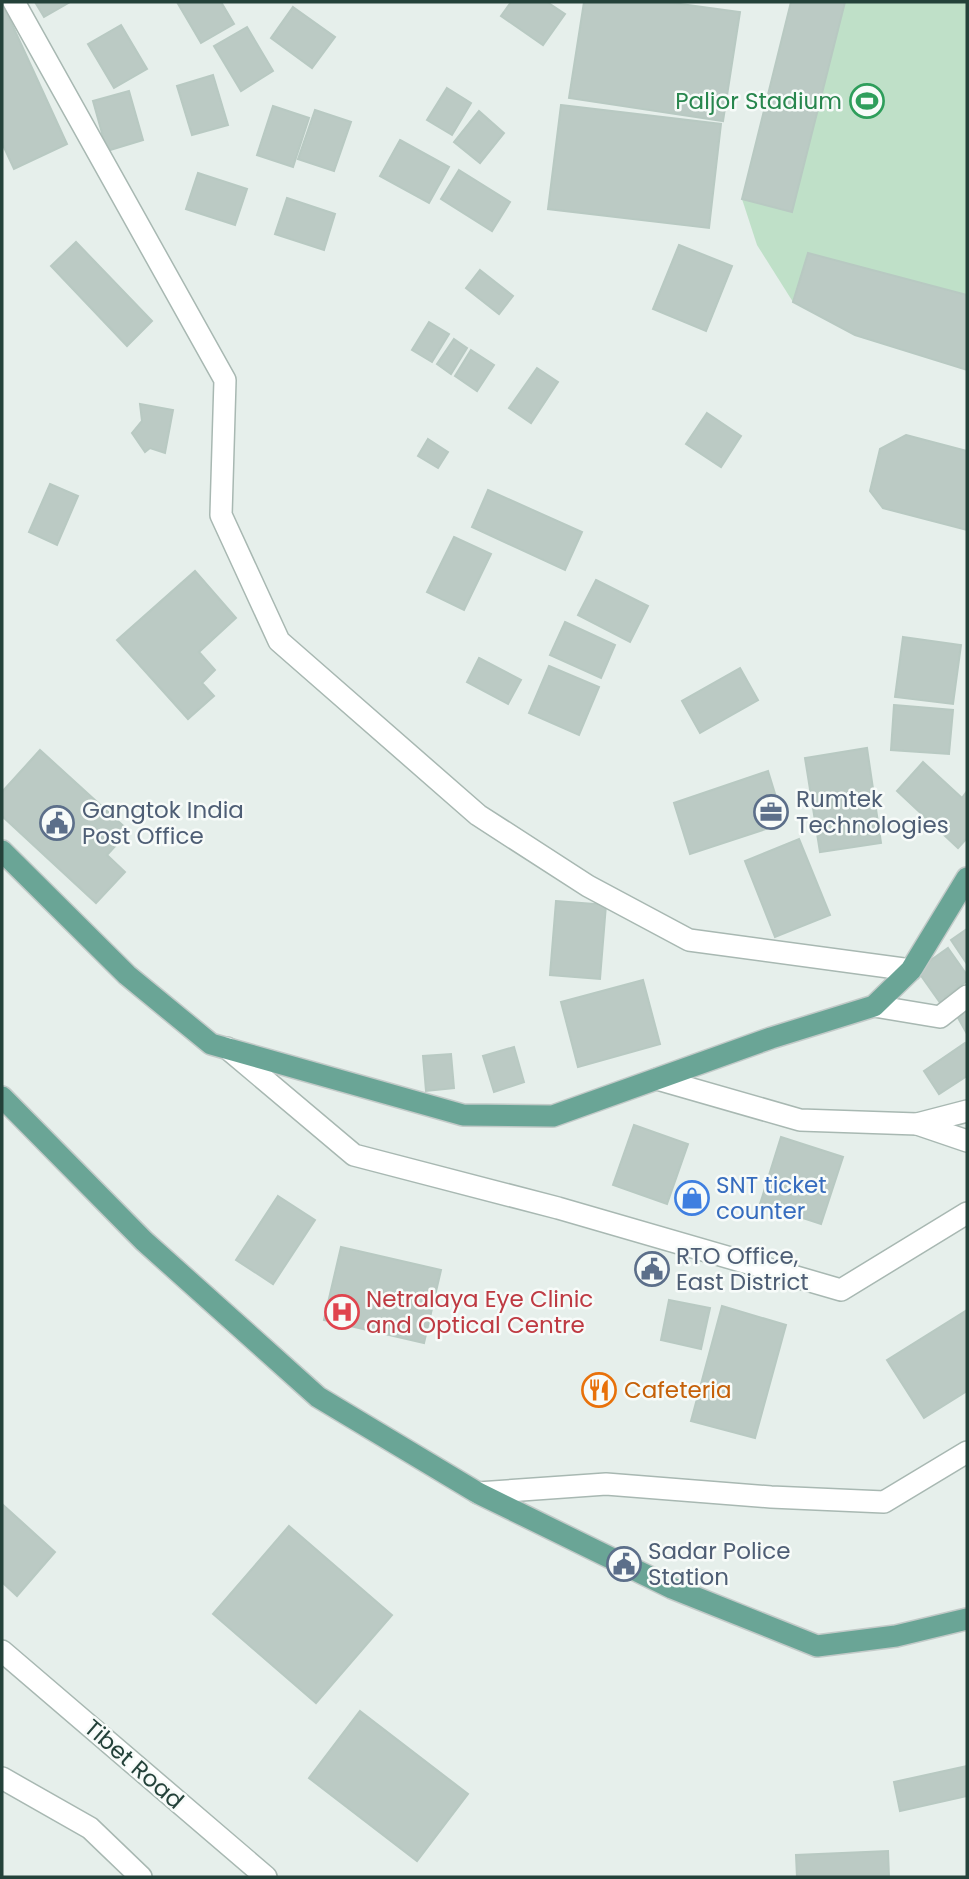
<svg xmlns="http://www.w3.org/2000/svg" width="969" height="1879" viewBox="0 0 969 1879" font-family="Poppins,sans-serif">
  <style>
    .green { fill: #bfe0c8 }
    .building { fill: #bbcac4; stroke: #b8c9c2; stroke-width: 2 }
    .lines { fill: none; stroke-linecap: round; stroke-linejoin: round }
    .minor-casing { stroke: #a8b8b2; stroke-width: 24 }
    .major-casing { stroke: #c2cac8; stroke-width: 24 }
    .minor { stroke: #fff; stroke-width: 21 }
    .major { stroke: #6aa596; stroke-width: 21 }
    .labels { text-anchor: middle; stroke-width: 5; stroke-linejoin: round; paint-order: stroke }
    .leisure-label { font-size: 23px; fill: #27864d; stroke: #f7fbf9; text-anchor: end }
    .service-label { font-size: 23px; fill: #4e5e75; stroke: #f7fbf9; text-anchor: start }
    .shop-label { font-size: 23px; fill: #366cbe; stroke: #f7fbf9; text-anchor: start }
    .health-label { font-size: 23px; fill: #be3a42; stroke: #f7fbf9; text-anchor: start }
    .food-label { font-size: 23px; fill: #c56008; stroke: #f7fbf9; text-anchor: start }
    .street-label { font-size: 23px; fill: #24423a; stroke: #f7fbf9 }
  </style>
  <rect width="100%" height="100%" fill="#e6efeb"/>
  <path class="green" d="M791,2H967V370L855,335L793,302L757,245L742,199Z"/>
  <g class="building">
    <path d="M35,2H70L44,17Z"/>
    <path d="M177,2H221L234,24L201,43Z"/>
    <path d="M511,2H547L565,14L543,45L501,16Z"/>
    <path d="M584,2H666L740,12L723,121L569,98Z"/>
    <path d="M791,2H845L792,212L742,199Z"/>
    <path d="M4,7L67,144L14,169L2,143V8Z"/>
    <path d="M293,7L335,37L312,68L271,38Z"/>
    <path d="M121,25L147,69L114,88L88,44Z"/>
    <path d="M247,27L273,71L241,91L214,46Z"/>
    <path d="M213,75L228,125L192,135L177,86Z"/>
    <path d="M447,88L471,103L452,135L427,120Z"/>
    <path d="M129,91L143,140L107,151L93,101Z"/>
    <path d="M561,105L721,124L709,228L548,209Z"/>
    <path d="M273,106L309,118L293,167L257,155Z"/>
    <path d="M315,110L351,122L334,171L298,159Z"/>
    <path d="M479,111L504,133L480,163L454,142Z"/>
    <path d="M400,140L449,167L429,203L380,176Z"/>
    <path d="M459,170L510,202L492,231L441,199Z"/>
    <path d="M198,173L247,189L235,225L186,209Z"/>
    <path d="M287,198L335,214L324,250L275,234Z"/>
    <path d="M76,242L152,321L127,346L51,266Z"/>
    <path d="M679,245L732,266L706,331L653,309Z"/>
    <path d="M808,253L967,295V370L855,335L793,302Z"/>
    <path d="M480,270L513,296L499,314L466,288Z"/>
    <path d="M429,322L449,334L432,362L412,350Z"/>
    <path d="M454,339L467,348L451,374L437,364Z"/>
    <path d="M471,350L494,365L477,391L455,376Z"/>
    <path d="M537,368L558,382L531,423L509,408Z"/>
    <path d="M140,404L173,410L165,453L150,448L145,452L132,433L142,421Z"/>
    <path d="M707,413L741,436L721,467L686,444Z"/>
    <path d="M906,435L967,451V530L883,508L870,491L880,449Z"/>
    <path d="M428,439L448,452L438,468L418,456Z"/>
    <path d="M50,484L78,496L57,545L29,532Z"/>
    <path d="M488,490L582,532L565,570L472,527Z"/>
    <path d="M454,537L491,554L464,610L427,592Z"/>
    <path d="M195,571L236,618L199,652L215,670L202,683L214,696L188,719L117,640Z"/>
    <path d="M596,580L648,606L630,642L578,615Z"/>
    <path d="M565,622L615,645L601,678L550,655Z"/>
    <path d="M903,637L961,645L953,704L895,697Z"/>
    <path d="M479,658L521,680L508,704L467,682Z"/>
    <path d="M549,666L599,687L579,735L529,713Z"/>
    <path d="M740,668L758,700L700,733L682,701Z"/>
    <path d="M894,705L953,710L949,754L891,750Z"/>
    <path d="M867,748L881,843L820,852L805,758Z"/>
    <path d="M40,750L129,831L107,855L125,872L96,903L2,816V792Z"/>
    <path d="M923,762L962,798L967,791V838L958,848L897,791Z"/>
    <path d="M768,771L784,823L690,854L674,803Z"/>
    <path d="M799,839L830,915L775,937L745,861Z"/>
    <path d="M556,901L606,905L600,979L550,975Z"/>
    <path d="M967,929V964L951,940Z"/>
    <path d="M948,948L967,975V981L945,997L946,1000L941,1004L917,970Z"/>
    <path d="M643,980L660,1044L578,1067L561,1002Z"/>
    <path d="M967,1010V1034L957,1016Z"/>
    <path d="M965,1043L967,1047V1076L939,1094L924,1071Z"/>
    <path d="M514,1047L524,1082L494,1092L483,1056Z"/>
    <path d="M451,1054L454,1088L426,1091L423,1056Z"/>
    <path d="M634,1125L688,1144L667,1204L613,1185Z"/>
    <path d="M781,1137L843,1157L821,1224L760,1204Z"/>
    <path d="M278,1196L315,1220L273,1284L236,1260Z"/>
    <path d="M341,1247L441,1270L424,1343L324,1320Z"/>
    <path d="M669,1300L710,1308L701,1349L661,1340Z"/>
    <path d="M722,1306L786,1325L755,1438L691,1421Z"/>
    <path d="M967,1310V1391L924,1418L887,1360Z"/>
    <path d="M2,1504L55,1552L17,1596L2,1582Z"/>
    <path d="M289,1526L392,1615L316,1703L213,1614Z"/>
    <path d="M360,1711L468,1794L417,1861L309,1778Z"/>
    <path d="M967,1766V1796L900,1811L894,1782Z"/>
    <path d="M888,1851L889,1877H797L796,1855Z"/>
  </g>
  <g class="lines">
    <g class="minor-casing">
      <g id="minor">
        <path d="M14,2L225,380L221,515L279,641L478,815L588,886L689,940L911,970"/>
        <path d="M874,1006L940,1017L967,996"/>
        <path d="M227,1048L354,1155L558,1208L841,1290L967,1213"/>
        <path d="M657,1079L800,1120L917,1124L967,1111"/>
        <path d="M917,1124L967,1141"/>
        <path d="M478,1493L606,1484L771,1497L884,1502L967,1452"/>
        <path d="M2,1651L266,1877"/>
        <path d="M2,1778L90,1828L141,1877"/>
      </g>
    </g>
    <g class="major-casing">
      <g id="major">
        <path d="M2,851L127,975L211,1044L463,1115L553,1116L771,1038L874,1006L911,970L967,878"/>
        <path d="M2,1097L144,1241L318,1397L478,1493L672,1588L817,1646L896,1636L967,1619"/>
      </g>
    </g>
    <use href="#minor" class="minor"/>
    <use href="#major" class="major"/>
  </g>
  <defs>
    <g id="stadium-ring" transform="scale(1.75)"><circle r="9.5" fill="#f7fbf9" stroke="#2e9e5b" stroke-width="1.5"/><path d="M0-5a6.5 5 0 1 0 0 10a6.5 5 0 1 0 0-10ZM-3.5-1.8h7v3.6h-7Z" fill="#2e9e5b"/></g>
    <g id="office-ring" transform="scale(1.75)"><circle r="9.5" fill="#f7fbf9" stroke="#5c6f8a" stroke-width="1.5"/><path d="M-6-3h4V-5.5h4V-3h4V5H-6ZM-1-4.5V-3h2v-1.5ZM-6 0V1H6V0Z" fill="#5c6f8a"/></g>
    <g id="civic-ring" transform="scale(1.75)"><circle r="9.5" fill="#f7fbf9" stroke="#5c6f8a" stroke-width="1.5"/><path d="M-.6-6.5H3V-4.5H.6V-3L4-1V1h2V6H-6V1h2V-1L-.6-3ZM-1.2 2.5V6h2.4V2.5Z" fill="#5c6f8a"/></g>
    <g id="shop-ring" transform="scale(1.75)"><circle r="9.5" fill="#f7fbf9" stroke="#3f7fe0" stroke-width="1.5"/><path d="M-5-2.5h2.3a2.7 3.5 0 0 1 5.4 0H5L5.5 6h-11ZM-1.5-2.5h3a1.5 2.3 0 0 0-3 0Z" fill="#3f7fe0"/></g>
    <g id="hospital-ring" transform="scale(1.75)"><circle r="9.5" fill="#f7fbf9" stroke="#e0444e" stroke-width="1.5"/><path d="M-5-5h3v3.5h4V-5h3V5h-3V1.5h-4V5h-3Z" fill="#e0444e"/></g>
    <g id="restaurant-ring" transform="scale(1.75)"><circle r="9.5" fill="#f7fbf9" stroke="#e8710a" stroke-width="1.5"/><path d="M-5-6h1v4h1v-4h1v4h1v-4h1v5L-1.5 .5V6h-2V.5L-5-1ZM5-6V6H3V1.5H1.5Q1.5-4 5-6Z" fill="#e8710a"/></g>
  </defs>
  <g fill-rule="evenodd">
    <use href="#stadium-ring" x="867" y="101"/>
    <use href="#office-ring" x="771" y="812"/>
    <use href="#civic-ring" x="57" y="823"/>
    <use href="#shop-ring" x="692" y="1198"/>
    <use href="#civic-ring" x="652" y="1269"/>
    <use href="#hospital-ring" x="342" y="1312"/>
    <use href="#restaurant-ring" x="599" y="1390"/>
    <use href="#civic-ring" x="624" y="1564"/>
  </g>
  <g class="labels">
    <g class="leisure-label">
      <text x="842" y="109">Paljor Stadium</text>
    </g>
    <g class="service-label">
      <text x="796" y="807">Rumtek<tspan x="796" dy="26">Technologies</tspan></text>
      <text x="82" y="818">Gangtok India<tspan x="82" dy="26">Post Office</tspan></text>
      <text x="676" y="1264">RTO Office,<tspan x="676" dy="26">East District</tspan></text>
      <text x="648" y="1559">Sadar Police<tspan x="648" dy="26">Station</tspan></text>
    </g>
    <g class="shop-label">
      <text x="716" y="1193">SNT ticket<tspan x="716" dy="26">counter</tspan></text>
    </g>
    <g class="health-label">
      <text x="366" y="1307">Netralaya Eye Clinic<tspan x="366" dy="26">and Optical Centre</tspan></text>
    </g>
    <g class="food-label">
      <text x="624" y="1398">Cafeteria</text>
    </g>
    <g class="street-label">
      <text transform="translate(134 1764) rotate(41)" y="8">Tibet Road</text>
    </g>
  </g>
  <rect width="969" height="1879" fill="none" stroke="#24423a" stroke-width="7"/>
</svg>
